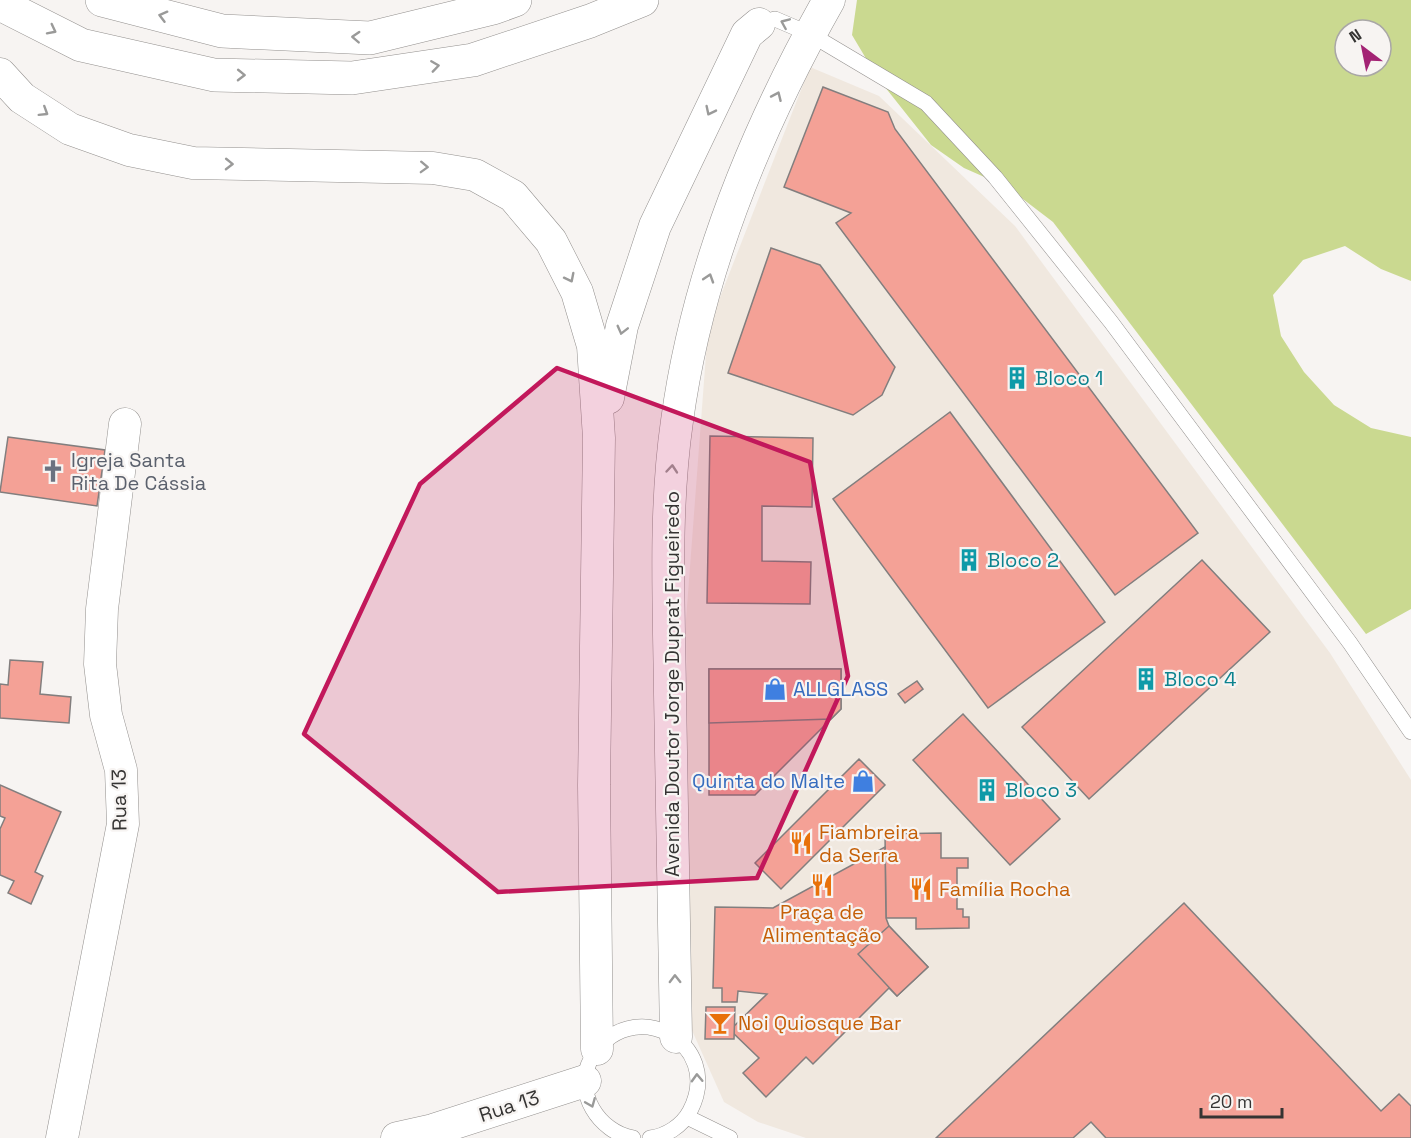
<svg xmlns="http://www.w3.org/2000/svg" width="1411" height="1138" viewBox="0 0 1411 1138" font-family="'Space Grotesk',sans-serif">
  <style>
    .built { fill: #f0e8df }
    .green { fill: #cad990; fill-rule: evenodd }
    .building { fill: #f4a196; stroke: #827e7e; stroke-width: 1.5 }
    .lines { fill: none; stroke-linecap: round; stroke-linejoin: round }
    .service-casing { stroke: #93908e; stroke-width: 16 }
    .minor-casing { stroke: #93908e; stroke-width: 33 }
    .primary-casing { stroke: #93908e; stroke-width: 34 }
    .service { stroke: #fff; stroke-width: 15 }
    .minor { stroke: #fff; stroke-width: 32 }
    .primary { stroke: #fff; stroke-width: 33 }
    .oneway { stroke: #9a9a99 }
    .marked { fill: #c2185b; fill-opacity: 0.2; stroke: #c2185b; stroke-width: 4.5; stroke-linejoin: round }
    .labels { text-anchor: middle; stroke-width: 4.5; stroke-linejoin: round; paint-order: stroke }
    .culture-label { font-size: 20px; fill: #0d838f; stroke: #f7f4f2; text-anchor: start }
    .worship-label { font-size: 20px; fill: #5b616d; stroke: #f7f4f2; text-anchor: start }
    .street-label { font-size: 20px; fill: #353433; stroke: #f7f4f2 }
    .shop-label { font-size: 20px; fill: #366cbe; stroke: #f7f4f2; text-anchor: start }
    .food-label { font-size: 20px; fill: #c56008; stroke: #f7f4f2; text-anchor: start }
  </style>
  <rect width="100%" height="100%" fill="#f7f4f2"/>
  <path class="built" d="M810,67L879,96L1015,226L1330,653L1411,780V1138H806L758,1122L724,1102L690,1026L686,620L708,328Z"/>
  <path class="green" d="M857,0H1411V281L1381,269L1345,246L1303,260L1273,295L1281,336L1304,372L1334,405L1371,428L1411,437V609L1366,634L1053,222L1007,187L964,168L931,145L877,77L852,35ZM1345,30H1381V66H1345Z"/>
  <g class="building">
    <path d="M823,87L888,112L895,129L1198,533L1115,595L836,223L851,213L784,187Z"/>
    <path d="M771,248L820,265L895,367L882,395L853,415L728,373Z"/>
    <path d="M950,412L1105,622L988,708L833,499Z"/>
    <path d="M710,436L813,438L812,507L762,506V561L811,562L810,604L707,603Z"/>
    <path d="M8,437L105,450L97,506L0,492Z"/>
    <path d="M1202,560L1270,632L1089,799L1022,727Z"/>
    <path d="M10,660L43,662L40,694L71,697L69,723L0,718V684L8,685Z"/>
    <path d="M709,669H841V709L755,795H709Z"/>
    <path d="M709,669H841V709L831,719L709,723Z"/>
    <path d="M917,681L923,689L905,703L898,694Z"/>
    <path d="M963,714L1060,819L1010,865L913,760Z"/>
    <path d="M859,759L885,785L781,889L755,863Z"/>
    <path d="M0,785L61,812L35,872L43,876L31,904L8,893L14,881L0,875V829L5,818L0,816Z"/>
    <path d="M941,833V858H968V868H957V909H963V917H969V928L916,929V918H886L885,834Z"/>
    <path d="M885,847L886,918L889,926L928,967L897,996L889,988L813,1064L806,1057L766,1097L743,1073L759,1058L730,1030L767,994L738,991L737,1002H722V988H713L715,907L773,908Z"/>
    <path d="M1184,903L1381,1111L1399,1094L1411,1106V1138H1106L1091,1122L1073,1138H936Z"/>
    <path d="M889,926L928,967L897,996L858,954Z"/>
    <path d="M706,1007H735L734,1039H705Z"/>
  </g>
  <g class="lines">
    <g class="service-casing">
      <g id="service">
        <path d="M759,24L775,19L810,34L926,103L995,177L1111,322L1350,643L1411,732"/>
        <path d="M687,1117L730,1138"/>
        <path d="M633,1138C599,1132 573,1092 591,1059C629,991 726,1042 690,1111C682,1126 666,1136 650,1138"/>
      </g>
    </g>
    <g class="minor-casing">
      <g id="minor">
        <path d="M0,74L22,98L70,129L129,150L193,163L433,168L475,175L513,196L551,241L577,292L593,346L599,438L594,785L597,1049"/>
        <path d="M608,398L622,326L655,226L747,34L759,24"/>
        <path d="M676,1037C674,923 672,809 670,694C669,603 664,511 677,421C697,273 756,129 829,0"/>
        <path d="M62,1138L123,824L121,770L106,715L100,664L102,609L125,424"/>
        <path d="M397,1138L433,1130L585,1081"/>
      </g>
    </g>
    <g class="primary-casing">
      <g id="primary">
        <path d="M102,0L222,31L370,38L493,8L515,0"/>
        <path d="M0,4L81,45L214,75L352,78L473,60L590,21L642,0"/>
      </g>
    </g>
    <use href="#service" class="service"/>
    <use href="#minor" class="minor"/>
    <use href="#primary" class="primary"/>
  </g>
  <defs><path id="oneway-chevron" d="M-2-3.5L2.5 0L-2 3.5" fill="none" stroke-width="1.6" stroke-linecap="round" stroke-linejoin="round" transform="scale(1.5)"/></defs>
  <g class="oneway">
    <use href="#oneway-chevron" transform="translate(163 16) rotate(-165)"/>
    <use href="#oneway-chevron" transform="translate(785 23) rotate(-157)"/>
    <use href="#oneway-chevron" transform="translate(52 30) rotate(27)"/>
    <use href="#oneway-chevron" transform="translate(356 37) rotate(-177)"/>
    <use href="#oneway-chevron" transform="translate(435 66) rotate(-8)"/>
    <use href="#oneway-chevron" transform="translate(241 75) rotate(1)"/>
    <use href="#oneway-chevron" transform="translate(777 96) rotate(-66)"/>
    <use href="#oneway-chevron" transform="translate(710 111) rotate(116)"/>
    <use href="#oneway-chevron" transform="translate(44 112) rotate(32)"/>
    <use href="#oneway-chevron" transform="translate(229 164) rotate(1)"/>
    <use href="#oneway-chevron" transform="translate(424 167) rotate(2)"/>
    <use href="#oneway-chevron" transform="translate(570 278) rotate(63)"/>
    <use href="#oneway-chevron" transform="translate(709 278) rotate(-72)"/>
    <use href="#oneway-chevron" transform="translate(622 330) rotate(104)"/>
    <use href="#oneway-chevron" transform="translate(672 469) rotate(-85)"/>
    <use href="#oneway-chevron" transform="translate(675 979) rotate(-91)"/>
    <use href="#oneway-chevron" transform="translate(697 1078) rotate(-92)"/>
    <use href="#oneway-chevron" transform="translate(591 1103) rotate(68)"/>
  </g>
  <path class="marked" d="M557,368L810,462L848,676L757,878L498,892L304,734L420,484Z"/>
  <defs>
    <g id="building-bare" transform="scale(1.8)"><path d="M-4-6H4V6H1V3H-1V6H-4ZM-2.5-4.3h1.7v1.8h-1.7ZM.8-4.3h1.7v1.8H.8ZM-2.5-1h1.7V.8h-1.7ZM.8-1h1.7V.8H.8Z" fill="#0f9aa8" stroke="#f7f4f2" stroke-width="2.5" paint-order="stroke"/></g>
    <g id="church-bare" transform="scale(1.8)"><path d="M-1.2-6h2.4v3.5h3.3v2.4h-3.3V6h-2.4V-.1h-3.3v-2.4h3.3Z" fill="#6b7280" stroke="#f7f4f2" stroke-width="2.5" paint-order="stroke"/></g>
    <g id="shop-bare" transform="scale(1.8)"><path d="M-5-2.5h2.3a2.7 3.5 0 0 1 5.4 0H5L5.5 6h-11ZM-1.5-2.5h3a1.5 2.3 0 0 0-3 0Z" fill="#3f7fe0" stroke="#f7f4f2" stroke-width="2.5" paint-order="stroke"/></g>
    <g id="restaurant-bare" transform="scale(1.8)"><path d="M-5-6h1v4h1v-4h1v4h1v-4h1v5L-1.5 .5V6h-2V.5L-5-1ZM5-6V6H3V1.5H1.5Q1.5-4 5-6Z" fill="#e8710a" stroke="#f7f4f2" stroke-width="2.5" paint-order="stroke"/></g>
    <g id="bar-bare" transform="scale(1.8)"><path d="M-6-5H6L.8 .8V4.5H3.5V6h-7V4.5H-.8V.8Z" fill="#e8710a" stroke="#f7f4f2" stroke-width="2.5" paint-order="stroke"/></g>
  </defs>
  <g fill-rule="evenodd">
    <use href="#building-bare" x="1017" y="378"/>
    <use href="#church-bare" x="53" y="471"/>
    <use href="#building-bare" x="969" y="560"/>
    <use href="#building-bare" x="1146" y="679"/>
    <use href="#shop-bare" x="775" y="689"/>
    <use href="#shop-bare" x="863" y="781"/>
    <use href="#building-bare" x="987" y="790"/>
    <use href="#restaurant-bare" x="801" y="843"/>
    <use href="#restaurant-bare" x="822" y="885"/>
    <use href="#restaurant-bare" x="921" y="889"/>
    <use href="#bar-bare" x="720" y="1023"/>
  </g>
  <g class="labels">
    <g class="culture-label">
      <text x="1035" y="385">Bloco 1</text>
      <text x="987" y="567">Bloco 2</text>
      <text x="1164" y="686">Bloco 4</text>
      <text x="1005" y="797">Bloco 3</text>
    </g>
    <g class="worship-label">
      <text x="71" y="467">Igreja Santa<tspan x="71" dy="23">Rita De Cássia</tspan></text>
    </g>
    <g class="street-label">
      <text transform="translate(672 684) rotate(-90)" y="7">Avenida Doutor Jorge Duprat Figueiredo</text>
      <text transform="translate(119 800) rotate(-91)" y="7">Rua 13</text>
      <text transform="translate(509 1106) rotate(-18)" y="7">Rua 13</text>
    </g>
    <g class="shop-label">
      <text x="793" y="696">ALLGLASS</text>
      <text x="845" y="788" text-anchor="end">Quinta do Malte</text>
    </g>
    <g class="food-label">
      <text x="819" y="839">Fiambreira<tspan x="819" dy="23">da Serra</tspan></text>
      <text x="939" y="896">Família Rocha</text>
      <text x="822" y="919" text-anchor="middle">Praça de<tspan x="822" dy="23">Alimentação</tspan></text>
      <text x="738" y="1030">Noi Quiosque Bar</text>
    </g>
  </g>
  <g transform="translate(1363 48) rotate(328)"><circle r="28" fill="#f7f4f2" stroke="#a9a7a6" stroke-width="1.5"/>
  <path d="M0-4.5L10 22L0 15L-10 22Z" fill="#a32374"/>
  <text y="-9" font-size="16" font-weight="bold" text-anchor="middle" fill="#353433">N</text>
  </g>
  <path d="M1201 1108v9h81v-9" fill="none" stroke="#353433" stroke-width="3"/>
  <text x="1210" y="1108" font-size="18" fill="#353433" stroke="#f7f4f2" stroke-width="4.5" paint-order="stroke">20 m</text>
</svg>
